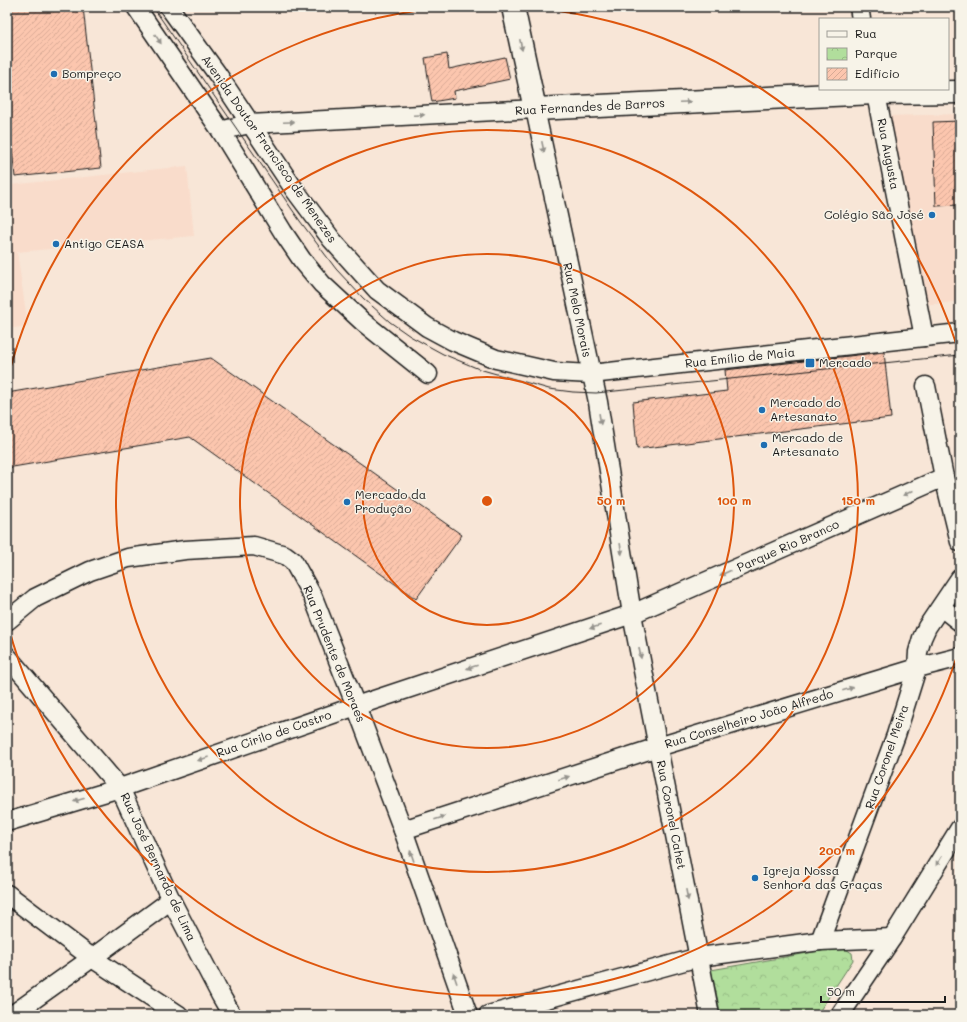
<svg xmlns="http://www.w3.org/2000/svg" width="967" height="1022" viewBox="0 0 967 1022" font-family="Mali,sans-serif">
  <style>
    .built { fill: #f9dccb }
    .park { fill: url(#park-crowns); stroke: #667d5c }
    .building { fill: url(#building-hatch); stroke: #1c1c1c }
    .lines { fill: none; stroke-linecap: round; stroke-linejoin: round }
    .minor-casing { stroke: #1c1c1c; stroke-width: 21 }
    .major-casing { stroke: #1c1c1c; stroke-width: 25 }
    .minor { stroke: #f7f3e8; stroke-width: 18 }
    .major { stroke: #f7f3e8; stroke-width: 22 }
    .tram { stroke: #1c1c1c; stroke-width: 1 }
    .oneway { fill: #94928c }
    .ring { fill: none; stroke: #de560d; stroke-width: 2 }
    .poi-dot { fill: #1f6fb2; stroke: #f7f3e8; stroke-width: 1.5 }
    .labels { text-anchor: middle; stroke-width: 3; stroke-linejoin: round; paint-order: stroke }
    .poi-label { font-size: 12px; fill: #1c1c1c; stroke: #f7f3e8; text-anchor: start }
    .street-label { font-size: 12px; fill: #1c1c1c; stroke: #f7f3e8 }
    .centre { fill: #de560d; stroke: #f7f3e8; stroke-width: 2 }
    .ring-label { font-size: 12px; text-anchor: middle; font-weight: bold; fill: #de560d; stroke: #f7f3e8; stroke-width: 3; stroke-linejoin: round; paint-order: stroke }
  </style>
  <defs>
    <pattern id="park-crowns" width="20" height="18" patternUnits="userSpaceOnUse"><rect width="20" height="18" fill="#b1de9c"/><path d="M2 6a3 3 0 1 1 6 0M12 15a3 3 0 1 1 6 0" fill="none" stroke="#98be86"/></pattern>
    <pattern id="building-hatch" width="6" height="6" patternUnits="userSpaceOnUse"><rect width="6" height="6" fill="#fcc6ae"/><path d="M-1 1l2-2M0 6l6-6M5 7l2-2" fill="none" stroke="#d7aa95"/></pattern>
  </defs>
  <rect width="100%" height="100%" fill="#f8e6d7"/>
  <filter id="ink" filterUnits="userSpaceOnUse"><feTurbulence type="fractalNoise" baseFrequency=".025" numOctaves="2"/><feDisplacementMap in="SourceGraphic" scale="8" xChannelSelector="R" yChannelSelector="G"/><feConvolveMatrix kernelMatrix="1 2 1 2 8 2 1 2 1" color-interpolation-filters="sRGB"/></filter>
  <g filter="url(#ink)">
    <g class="built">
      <path d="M960,114V301L936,304H930L926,302L886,116Z"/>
      <path d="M7,156L10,185L187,166L194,236L17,252L28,326L7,329Z"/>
    </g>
    <path class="park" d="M842,947L852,953L853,960L817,1015H721L711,970Z"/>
    <g class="building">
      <path d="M7,7H83L101,168L15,177L7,104Z"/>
      <path d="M447,54L449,69L505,57L510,79L454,91L455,98L432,102L425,58Z"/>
      <path d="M960,121V205L936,206L933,122Z"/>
      <path d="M884,352L891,418L637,449L633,402L727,391L725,370Z"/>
      <path d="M211,358L462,535L416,599L190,437L7,468V393Z"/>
    </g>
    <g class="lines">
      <g class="minor-casing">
        <g id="minor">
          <path d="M136,7L221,131L283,232L302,260L322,284L363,322L428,374"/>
          <path d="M169,7L218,75L294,189L332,240L377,290L427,327L453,341L496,359L554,372L591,374L960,333"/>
          <path d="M859,7L861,19"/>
          <path d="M875,89L924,337"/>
          <path d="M221,131L236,127L250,124L535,109L598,402L632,614L710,1015"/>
          <path d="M926,386L944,477L960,542"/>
          <path d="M941,607L960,622"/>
          <path d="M7,621L35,598L90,571L128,558L185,550L254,546L285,555L293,561L313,597L356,706L403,830L468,1015"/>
          <path d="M7,656L120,788L171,900L221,996L232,1015"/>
          <path d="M7,822L120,788L356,706L632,614L944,477"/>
          <path d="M403,830L658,747L917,668L960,657"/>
          <path d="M7,894L92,958L179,1015"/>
          <path d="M820,941L896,735L917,668L918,652L922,638L927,627L960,578"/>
          <path d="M12,1015L92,958L171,900"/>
          <path d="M488,1015L699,957L820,941L892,938"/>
          <path d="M840,1015L892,938L960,828"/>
        </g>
      </g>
      <g class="major-casing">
        <path id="major" d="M513,7L535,109L875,93L960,92"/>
      </g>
      <use href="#minor" class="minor"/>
      <use href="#major" class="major"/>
      <path class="tram" d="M153,7L300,221L336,269L363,298L390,322L410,336L443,354L479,369L549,389L573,392L596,393L960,355"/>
    </g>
    <defs><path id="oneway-solid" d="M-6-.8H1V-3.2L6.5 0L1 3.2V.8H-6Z"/></defs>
    <g class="oneway">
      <use href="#oneway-solid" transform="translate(158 39) rotate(56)"/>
      <use href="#oneway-solid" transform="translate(521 45) rotate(78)"/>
      <use href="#oneway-solid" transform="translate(685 102) rotate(-3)"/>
      <use href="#oneway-solid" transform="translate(419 115) rotate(-3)"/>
      <use href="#oneway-solid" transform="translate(289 122) rotate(-3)"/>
      <use href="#oneway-solid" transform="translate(543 147) rotate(78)"/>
      <use href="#oneway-solid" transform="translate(600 419) rotate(81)"/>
      <use href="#oneway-solid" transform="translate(908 493) rotate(156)"/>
      <use href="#oneway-solid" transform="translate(621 549) rotate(81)"/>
      <use href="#oneway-solid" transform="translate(725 573) rotate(156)"/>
      <use href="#oneway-solid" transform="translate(595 627) rotate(162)"/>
      <use href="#oneway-solid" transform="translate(640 653) rotate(79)"/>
      <use href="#oneway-solid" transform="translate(472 667) rotate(162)"/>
      <use href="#oneway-solid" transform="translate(848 689) rotate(-17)"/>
      <use href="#oneway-solid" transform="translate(203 759) rotate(161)"/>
      <use href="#oneway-solid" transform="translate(564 778) rotate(-18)"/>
      <use href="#oneway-solid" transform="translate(79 800) rotate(163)"/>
      <use href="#oneway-solid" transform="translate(440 818) rotate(-18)"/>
      <use href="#oneway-solid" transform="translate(412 856) rotate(-109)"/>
      <use href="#oneway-solid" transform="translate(939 861) rotate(122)"/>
      <use href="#oneway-solid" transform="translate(687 895) rotate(79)"/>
      <use href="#oneway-solid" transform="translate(455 978) rotate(-109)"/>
    </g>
  </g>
  <g class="ring">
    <circle cx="487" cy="501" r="124"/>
    <circle cx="487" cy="501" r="247"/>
    <circle cx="487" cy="501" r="371"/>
    <path d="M959 650A495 495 0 0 1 8 625M8 377A495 495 0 0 1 452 7M522 7A495 495 0 0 1 959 352"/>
  </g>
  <g class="poi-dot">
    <circle cx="54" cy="74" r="4"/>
    <circle cx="932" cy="215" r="4"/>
    <circle cx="56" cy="244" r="4"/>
    <rect x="805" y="358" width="10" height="10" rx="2"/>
    <circle cx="762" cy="410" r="4"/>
    <circle cx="764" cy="445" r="4"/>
    <circle cx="347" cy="502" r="4"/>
    <circle cx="755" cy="878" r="4"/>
  </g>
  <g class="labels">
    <g class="poi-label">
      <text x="62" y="78">Bompreço</text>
      <text x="924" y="219" text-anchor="end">Colégio São José</text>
      <text x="64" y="248">Antigo CEASA</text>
      <text x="819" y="367">Mercado</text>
      <text x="770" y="407">Mercado do<tspan x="770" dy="14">Artesanato</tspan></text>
      <text x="772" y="442">Mercado de<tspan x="772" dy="14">Artesanato</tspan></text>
      <text x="355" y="499">Mercado da<tspan x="355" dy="14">Produção</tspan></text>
      <text x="763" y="875">Igreja Nossa<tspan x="763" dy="14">Senhora das Graças</tspan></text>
    </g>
    <g class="street-label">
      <text transform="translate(590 107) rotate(-3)" y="4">Rua Fernandes de Barros</text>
      <text transform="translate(269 149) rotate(55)" y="4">Avenida Doutor Francisco de Menezes</text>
      <text transform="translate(888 154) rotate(79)" y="4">Rua Augusta</text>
      <text transform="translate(577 310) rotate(78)" y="4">Rua Melo Morais</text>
      <text transform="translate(740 358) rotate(-6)" y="4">Rua Emílio de Maia</text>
      <text transform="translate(788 546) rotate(-24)" y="4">Parque Rio Branco</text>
      <text transform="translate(334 654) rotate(68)" y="4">Rua Prudente de Moraes</text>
      <text transform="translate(749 719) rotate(-17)" y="4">Rua Conselheiro João Alfredo</text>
      <text transform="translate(274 734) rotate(-19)" y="4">Rua Cirilo de Castro</text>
      <text transform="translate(887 757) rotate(-71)" y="4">Rua Coronel Meira</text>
      <text transform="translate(671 815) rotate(79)" y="4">Rua Coronel Cahet</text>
      <text transform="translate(158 867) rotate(65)" y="4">Rua José Bernardo de Lima</text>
    </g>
  </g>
  <circle cx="487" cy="501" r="6" class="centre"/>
  <g class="ring-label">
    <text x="611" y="505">50 m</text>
    <text x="734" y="505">100 m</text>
    <text x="858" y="505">150 m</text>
    <text x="837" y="855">200 m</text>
  </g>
  <rect width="967" height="1022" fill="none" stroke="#f7f3e8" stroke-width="24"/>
  <rect x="12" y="12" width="943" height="998" fill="none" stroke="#1c1c1c" stroke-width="1.5" filter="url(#ink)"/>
  <rect x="819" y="18" width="130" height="72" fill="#f7f3e8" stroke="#9f9d96"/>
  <rect x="827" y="31" width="20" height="6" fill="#f7f3e8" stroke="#9f9d96"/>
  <text x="855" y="38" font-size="12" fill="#1c1c1c">Rua</text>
  <rect x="827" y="48" width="20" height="12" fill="url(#park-crowns)" stroke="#9f9d96"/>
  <text x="855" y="58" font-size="12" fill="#1c1c1c">Parque</text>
  <rect x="827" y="68" width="20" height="12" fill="url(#building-hatch)" stroke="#9f9d96"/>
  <text x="855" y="78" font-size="12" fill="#1c1c1c">Edifício</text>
  <path d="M821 996v6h124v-6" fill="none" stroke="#1c1c1c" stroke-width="2"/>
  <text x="827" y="996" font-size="12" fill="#1c1c1c" stroke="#f7f3e8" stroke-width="3" paint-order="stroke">50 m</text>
</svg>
